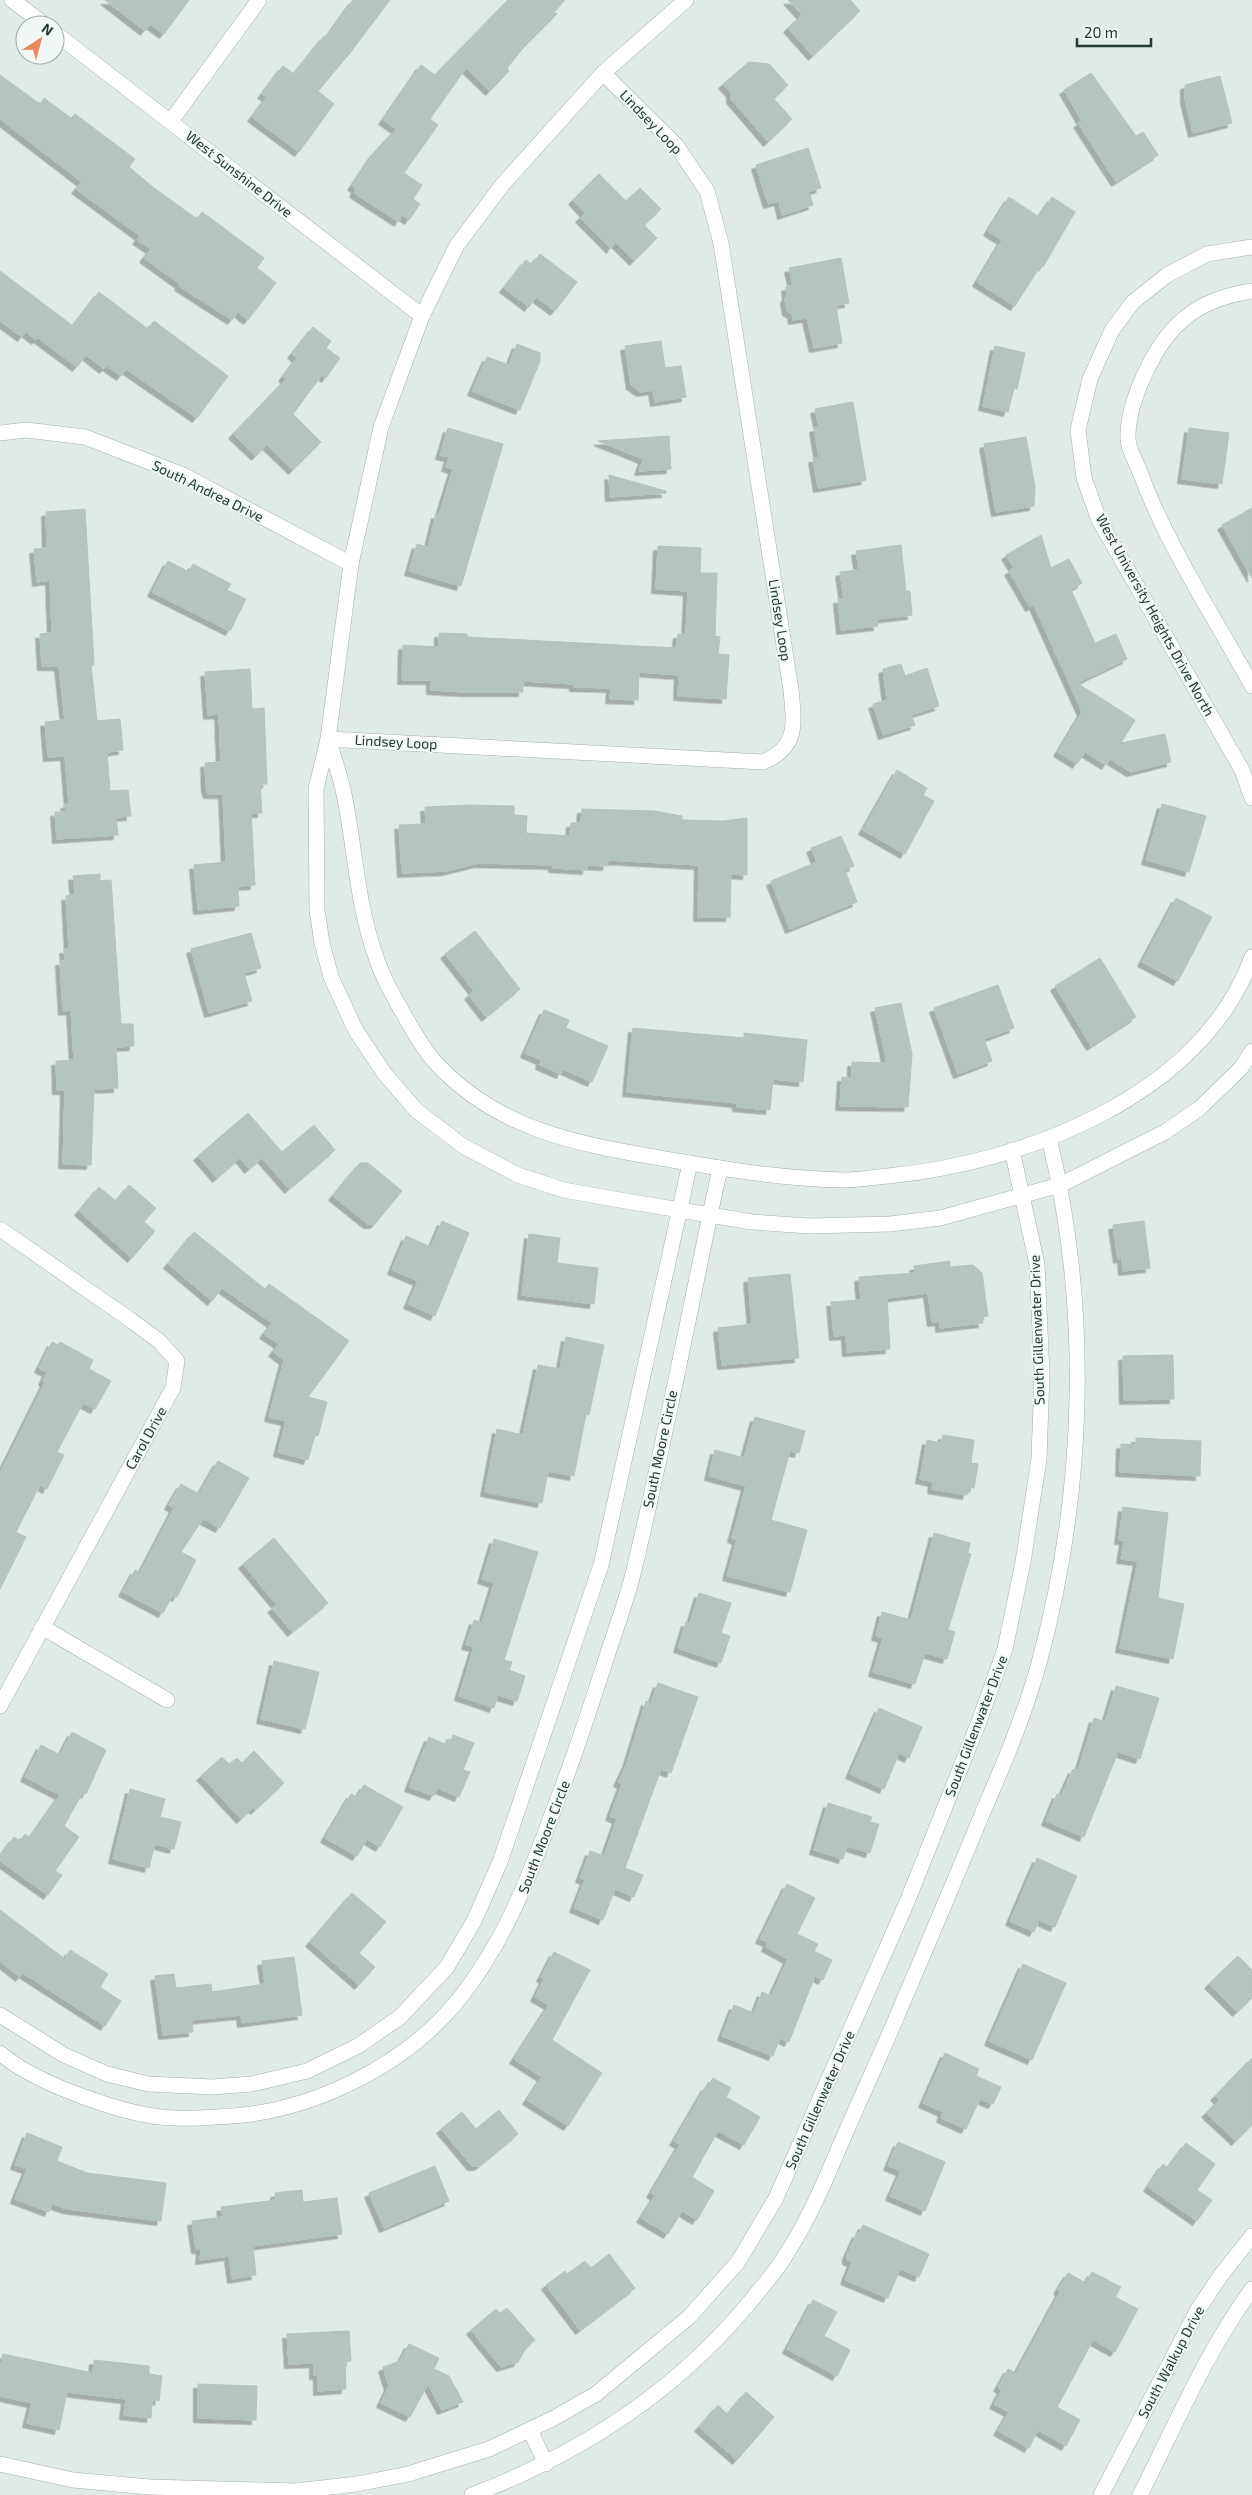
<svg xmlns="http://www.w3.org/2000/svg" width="1252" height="2495" viewBox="0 0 1252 2495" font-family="'Exo 2',sans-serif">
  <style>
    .building { fill: #b5c4bf; stroke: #b3c3bd; filter: url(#shadow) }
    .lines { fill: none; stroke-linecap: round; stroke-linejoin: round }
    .minor-casing { stroke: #a3b1ad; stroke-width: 16 }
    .minor { stroke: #fff; stroke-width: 15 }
    .labels { text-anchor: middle; stroke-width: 4; stroke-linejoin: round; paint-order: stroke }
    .street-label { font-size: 14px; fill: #223934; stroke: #f0f7f4 }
  </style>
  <defs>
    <filter id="shadow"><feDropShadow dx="-4.5" dy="4.5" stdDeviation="0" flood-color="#0004"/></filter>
  </defs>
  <rect width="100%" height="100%" fill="#e0eae6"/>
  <g class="building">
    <path d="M105,0H189L164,34L150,24L145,31Z"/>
    <path d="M353,0H390L350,53L318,91L334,104L299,152L252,117L267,97L262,94L283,66L294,74L324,36L326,38Z"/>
    <path d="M508,0H565L554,12L557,14L524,47L507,68L509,71L490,91L466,68L430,119L438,125L404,173L422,185L413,199L420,204L409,220L402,215L399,222L354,193L356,188L352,186L374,153L396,129L383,120L421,65L435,75Z"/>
    <path d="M788,0H850L860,11L813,56L788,28L802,15Z"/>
    <path d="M749,62L769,64L788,85L774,99L792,119L768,142L731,99V93L723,84Z"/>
    <path d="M1091,73L1136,136L1143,132L1158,155L1116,182L1078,123L1082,121L1064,90Z"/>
    <path d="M0,75L40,104L44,98L71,118L75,114L135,159L129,167L154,188L197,219L202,212L264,258L257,268L276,283L248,320L238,312L232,320L179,286L180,284L144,258L151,249L137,240L140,236L76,189L82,182L0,119Z"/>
    <path d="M1220,76L1232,123L1193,133L1185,99V85Z"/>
    <path d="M808,148L821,188L809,192L813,205L782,215L779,201L768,204L756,165Z"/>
    <path d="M599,174L626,201L640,188L661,209L644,225L657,238L634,261L615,242L611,249L580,218L585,213L573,200Z"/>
    <path d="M1009,197L1039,217L1052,197L1075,212L1043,267L1041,265L1015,306L977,282L1002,240L988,231Z"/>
    <path d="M540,254L577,282L555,311L536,297L529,307L504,288L526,260L532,265Z"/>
    <path d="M841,258L849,303L836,305L842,343L814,348L807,318L793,320L792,314L787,311L785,299L787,295L786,287L793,285L789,268Z"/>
    <path d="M0,271L73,326L99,292L148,329L154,321L228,376L197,418L126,369L121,376L107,366L104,369L86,355L77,367L38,338L36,340L26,332L22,337L0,321Z"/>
    <path d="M313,327L331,341L326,348L340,358L326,378L322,375L293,414L321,442L293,470L267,445L256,456L233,434L286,379L283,377L297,358L292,354Z"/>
    <path d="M661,341L665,368L681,366L686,397L655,402L653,390L641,392L631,385L625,346Z"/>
    <path d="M517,344L540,353V361L520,410L472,391L487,357L509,365Z"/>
    <path d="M995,346L1025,353L1017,389L1014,388L1008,412L983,406Z"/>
    <path d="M853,402L866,480L818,488L813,458H819L814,428L819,427L815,409Z"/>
    <path d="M448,428L503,444L461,586L409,571L417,544L428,547L436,514L439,515L453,469L446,467L449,457L440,455Z"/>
    <path d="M1189,428L1229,433L1222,484L1182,479Z"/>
    <path d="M669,436L671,469L639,471L643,459L598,441Z"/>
    <path d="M1026,437L1035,487L1034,506L996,512L984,444Z"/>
    <path d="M609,475L666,491V493L610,497Z"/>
    <path d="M1252,508V578L1222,525Z"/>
    <path d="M85,509L94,665H91L97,721L120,719L123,750L107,752L110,791L128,790L131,816L116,817L118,835L57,839L55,812H66L65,804H69L65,756L48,757L45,722L65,720L59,666H42L40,634L52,633L50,580L37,582L34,549L47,548L46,512Z"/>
    <path d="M1041,535L1051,568L1069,559L1082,583L1071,590L1095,643L1116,634L1127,659L1077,683L1135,720L1121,743L1165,734L1171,762L1131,772L1110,759L1106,765L1085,752L1077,764L1058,752L1082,712L1034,605L1030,607L1009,571L1014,568L1006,555Z"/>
    <path d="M901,545L906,591H910L912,615L877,619L878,626L841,630L838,599H844L840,572L859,570L856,551Z"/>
    <path d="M658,546L701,548L700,573H717L715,636L720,637L718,654L729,655L726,699L678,696L679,675L639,672L638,700L610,699L611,688L574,687V684L523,681V692H465L431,690V680H402L403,645L439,647V633L467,634V637L676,648L678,634H686L688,591L656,589Z"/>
    <path d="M168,561L189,572L193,564L231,584L227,590L246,599L230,631L152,592Z"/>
    <path d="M901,664L905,676L927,668L939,706L911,715L915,725L883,735L873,704L887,700L883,669Z"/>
    <path d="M250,669L252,709L264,708L267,784H260L262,813H251L255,885L238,886L239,906L198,910L194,865L226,862L223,794H208L206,788L205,763L221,762L219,714L208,715L205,672Z"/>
    <path d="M897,770L927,788L923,795L934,801L905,854L863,830Z"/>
    <path d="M1162,804L1206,816L1189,872L1146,860Z"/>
    <path d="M469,805L514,806V815L527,816L526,833L570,836L571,823H581L582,809L654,811L682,816V820L723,821L747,818V875L731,874L730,917H698L699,865L608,860L607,866L587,865V870L553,868V865L479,863L447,871L402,873L399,825L426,824L425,807Z"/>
    <path d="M841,836L854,866L845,870L857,902L790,929L771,881L817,862L811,848Z"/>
    <path d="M100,874V881L111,880L121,1024H133L134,1046L116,1047L118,1088L94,1089L91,1165L63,1164L65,1090H57L56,1061L74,1060L71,1010L63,1011L60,961H65L64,949H69L66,896L75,895L73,876Z"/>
    <path d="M1176,898L1212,917L1178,981L1142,962Z"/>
    <path d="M475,931L520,989L486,1017L469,995L474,991L445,954Z"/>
    <path d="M251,933L261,968L244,973L252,1001L209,1013L191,949Z"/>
    <path d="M1100,958L1136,1017L1091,1046L1055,986Z"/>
    <path d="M998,985L1014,1028L984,1039L992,1061L958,1074L934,1008Z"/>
    <path d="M901,1003L912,1054L908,1107L840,1106L842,1077L852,1078V1062L887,1063L875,1008Z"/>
    <path d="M544,1010L569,1020L566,1028L608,1046L592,1082L563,1069L561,1074L540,1065L541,1060L525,1053Z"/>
    <path d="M633,1028L744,1038V1033L807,1040L803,1082L773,1079L770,1110L737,1107V1103L627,1092Z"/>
    <path d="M248,1113L282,1152L314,1125L335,1150L289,1189L262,1158L249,1169L240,1158L217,1178L198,1156Z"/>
    <path d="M360,1163H368L402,1191L375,1224H368L333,1196Z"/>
    <path d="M129,1185L156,1208L144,1222L155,1231L132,1258L79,1211L99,1187L116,1201Z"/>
    <path d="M442,1221L469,1233L435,1316L408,1304L418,1281L392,1270L406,1236L431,1247Z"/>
    <path d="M1144,1221L1150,1268L1123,1271L1122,1258L1118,1259L1113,1225Z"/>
    <path d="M194,1232L265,1289L269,1284L349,1341L308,1397L327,1402L318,1436L315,1435L308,1460L278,1452L286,1421L269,1417L284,1360L273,1352L279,1344L264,1334L272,1323L222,1288L212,1301L168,1264Z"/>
    <path d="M529,1234L560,1238L557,1263L598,1268L594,1304L522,1295Z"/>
    <path d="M950,1261V1267L973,1265L982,1273L988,1316L982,1317L983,1323L940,1328V1321L932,1322L928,1293L887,1298L890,1349L847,1352L846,1335L834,1336L831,1302L861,1300L859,1277L915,1273L914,1266Z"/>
    <path d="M790,1274L799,1358L722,1365L718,1328L752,1324L748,1278Z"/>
    <path d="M566,1337L604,1345L589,1415L586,1414L574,1476L548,1471L542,1503L485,1492L497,1429L523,1435L538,1365L560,1369Z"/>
    <path d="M52,1342L58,1345L60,1342L93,1360L89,1369L111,1381L95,1409L83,1403L57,1452L64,1455L47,1489L40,1485L16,1532L26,1537L0,1589V1473L45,1382L43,1381L47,1372L39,1368Z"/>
    <path d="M1173,1355L1174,1399L1124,1400L1123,1356Z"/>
    <path d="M755,1417L805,1431L799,1453L790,1451L771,1520L807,1530L790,1592L727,1576L737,1540L732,1538L746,1486L709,1476L715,1450L744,1458Z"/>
    <path d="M943,1435L974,1440L971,1463L978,1464L974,1488L969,1487L967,1495L932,1489L933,1482L920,1479L927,1440L941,1443Z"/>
    <path d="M1136,1438L1201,1441L1200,1476L1120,1472L1121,1444L1136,1445Z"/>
    <path d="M218,1461L249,1478L220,1528L203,1519L181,1552L196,1560L177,1597L173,1595L163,1613L123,1592L135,1570L140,1573L174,1508L169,1505L181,1484L199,1494Z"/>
    <path d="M1123,1507L1168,1513L1158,1598L1184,1604L1173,1659L1120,1648L1138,1561L1121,1559L1124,1540H1119Z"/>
    <path d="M934,1533L970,1543L968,1553L971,1554L948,1630L955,1632L947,1659L925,1653L915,1684L873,1672L883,1638L876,1636L882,1612L911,1620Z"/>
    <path d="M274,1538L328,1603L292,1632L272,1608L277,1605L243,1564Z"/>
    <path d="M494,1539L538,1552L504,1660L512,1662L509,1670L525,1676L517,1701L498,1695L494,1708L459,1696L474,1647L466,1645L474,1620L482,1623L494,1583L482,1579Z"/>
    <path d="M699,1593L731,1603L721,1633L730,1636L721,1663L678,1648L686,1622L690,1623Z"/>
    <path d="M274,1661L319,1672L305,1729L261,1719Z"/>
    <path d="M658,1683L698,1697L671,1773L661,1769L625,1868L643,1875L634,1897L615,1889L603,1920L574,1908L585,1880L580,1878L590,1851L604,1856L617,1819L610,1816L622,1784L618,1782L627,1763L646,1701L651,1703Z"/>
    <path d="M1116,1686L1159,1698L1140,1759L1118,1752L1084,1837L1046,1821L1057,1794L1061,1796L1073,1769L1078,1771L1094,1718L1105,1722Z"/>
    <path d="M879,1708L922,1727L909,1758L899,1753L884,1789L850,1774Z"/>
    <path d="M72,1732L106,1750L86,1794L83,1792L64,1826L79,1837L55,1871L62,1875L48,1895L0,1861V1857L14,1837L20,1841L25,1834L30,1838L60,1795L25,1777L41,1745L60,1755Z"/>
    <path d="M453,1735L474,1743L463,1770L470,1772L459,1797L437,1788L434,1796L409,1787L429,1737L445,1744L447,1739L451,1741Z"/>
    <path d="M254,1751L284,1783L255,1810L253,1808L241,1819L201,1776L222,1757L229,1764L237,1758L242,1763Z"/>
    <path d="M364,1785L403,1807L380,1847L367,1839L357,1856L325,1838L351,1794L357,1797Z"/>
    <path d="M130,1789L165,1799L160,1817L181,1822L174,1849L155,1844L149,1868L113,1859Z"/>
    <path d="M828,1803L872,1817L870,1822L879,1824L870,1853L847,1846L843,1859L814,1850Z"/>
    <path d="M1037,1858L1077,1876L1055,1927L1039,1920L1034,1932L1010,1921Z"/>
    <path d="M787,1884L815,1898L797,1934L818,1944L814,1951L832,1960L823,1980L815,1976L789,2042L780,2038L773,2056L722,2036L734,2005L754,2013L762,1992L771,1996L788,1959L766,1947L768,1942L760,1939Z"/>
    <path d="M352,1893L386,1922L359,1953L375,1967L359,1985L310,1942Z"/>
    <path d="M0,1910L65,1959L70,1950L108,1974L100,1987L121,2001L105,2026L23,1973L20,1977L0,1961Z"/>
    <path d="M554,1952L590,1970L552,2040L602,2073L568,2126L527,2100L542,2077L514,2059L549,2005L535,1997L544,1979L541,1977Z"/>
    <path d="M1238,1956L1252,1970V1998L1237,2012L1209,1984Z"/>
    <path d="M294,1957L302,2015L242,2023L241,2015L192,2020L193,2032L163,2035L155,1976L174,1974L176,1988L211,1984L212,1992L265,1984L262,1961Z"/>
    <path d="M1023,1964L1066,1983L1032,2060L989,2041Z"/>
    <path d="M945,2053L979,2069L976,2076L1001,2087L993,2104L980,2099L966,2129L941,2118L943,2112L923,2103Z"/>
    <path d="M1252,2058V2125L1236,2141L1206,2113L1219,2100L1215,2096Z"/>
    <path d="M713,2078L731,2088L726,2097L760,2117L744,2145L718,2131L692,2177L714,2191L697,2220L682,2211L668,2234L641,2218L655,2196L651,2193L680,2144L674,2141L706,2086L708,2087Z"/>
    <path d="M499,2110L518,2134L479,2166H472L441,2129L462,2112L476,2129Z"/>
    <path d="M27,2133L62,2147L57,2161L87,2173L166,2183L161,2221L67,2209L52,2204L49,2212L15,2199L27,2169L15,2165Z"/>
    <path d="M898,2142L945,2162L925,2211L890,2196L901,2171L888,2166Z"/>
    <path d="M1186,2143L1215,2164L1197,2190L1212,2200L1197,2221L1148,2187L1163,2164L1168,2168Z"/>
    <path d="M435,2166L449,2201L384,2228L369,2193Z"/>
    <path d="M302,2190L303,2202L337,2198L342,2234L253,2246L256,2275L232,2279L229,2256L200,2260L201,2249H196L192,2221L223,2217L221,2207L276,2200L275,2193Z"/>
    <path d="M863,2225L929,2254L919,2277L900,2269L888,2298L845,2280L852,2262L847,2260V2255L857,2233L859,2234Z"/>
    <path d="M609,2254L635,2288L580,2330L546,2285L565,2271L567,2274L585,2261L591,2268Z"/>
    <path d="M1092,2272L1121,2287L1115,2297L1138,2309L1115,2352L1093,2340L1068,2387L1057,2407L1080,2420L1066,2446L1038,2430L1029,2448L998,2431L1009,2412L994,2404L1002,2389L998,2387L1008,2369L1016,2373L1060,2292L1058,2290L1068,2273L1086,2283Z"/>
    <path d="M813,2300L837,2312L824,2336L850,2350L837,2376L787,2349Z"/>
    <path d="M507,2308L535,2340L526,2348L518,2362L501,2367L471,2330L496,2309L500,2313Z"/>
    <path d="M349,2331L351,2361L345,2362L346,2389L318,2391V2375H314V2363L289,2364L287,2334Z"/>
    <path d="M409,2344L439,2358L434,2369L449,2376L463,2402L442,2410L428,2384L410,2417L381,2403L389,2386L383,2367L400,2361Z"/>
    <path d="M3,2354L93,2373L94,2360L149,2366V2374L162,2376L159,2401L152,2400L151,2418L124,2415L126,2399L67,2392L59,2430L27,2423L32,2403L0,2396V2369Z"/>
    <path d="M198,2384L257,2386L256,2420L198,2418Z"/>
    <path d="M746,2392L774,2417L737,2460L699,2427L718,2405L727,2414Z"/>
  </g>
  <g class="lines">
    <g class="minor-casing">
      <g id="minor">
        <path d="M12,0L45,25"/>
        <path d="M686,0L603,73L503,184L457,245L422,316L381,427L351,564L328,739L316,789L317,910L322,943L331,977L356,1031L384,1073L417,1111L463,1146L518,1175L564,1190L614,1199L752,1222L809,1226L890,1224L940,1218L1060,1185L1165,1132L1200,1108L1241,1068L1252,1051"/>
        <path d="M55,33L422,316"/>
        <path d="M603,73L676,145L707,191L721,243L791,690C794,724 799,747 763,762L328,739C334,757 340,775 344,794C355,847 357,905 376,957C383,979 395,999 407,1020C415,1034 424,1050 435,1062C498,1131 579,1144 666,1159C725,1169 783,1179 843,1180C858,1180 873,1177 888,1176C1024,1163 1202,1096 1252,957"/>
        <path d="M171,121L259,0"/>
        <path d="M1252,247L1207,254L1167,275L1133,302L1112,330L1090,379L1078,430L1084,478L1099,520L1242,770L1252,798"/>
        <path d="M1252,291C1207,298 1178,315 1155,354C1141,379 1127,410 1128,440C1129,450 1136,462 1140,472C1167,546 1214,616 1252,686"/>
        <path d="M0,433L26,430L85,437L183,475L351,564"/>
        <path d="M0,1229L132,1321L159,1341L177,1361L173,1388L0,1706"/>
        <path d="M42,1627L167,1700"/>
        <path d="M0,2015L64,2055L107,2074L148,2084L212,2087L252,2084L307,2071L358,2046L400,2017L447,1967L474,1921L500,1862L601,1565L690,1163"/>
        <path d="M0,2053C34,2083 128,2117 174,2118C188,2119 202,2118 215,2117C307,2115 407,2067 463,1994C508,1936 532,1869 557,1801C576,1753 591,1705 607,1656C616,1628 627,1599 634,1570C666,1437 691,1302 720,1168"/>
        <path d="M530,2430L546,2464"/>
        <path d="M0,2464L73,2480L150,2487L296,2491L357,2484L408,2474L489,2449L554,2418L596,2394L689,2317L738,2262L776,2198L907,1902L980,1719L1005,1649L1023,1562L1039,1459L1042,1374L1037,1264L1012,1150"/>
        <path d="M472,2495C582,2453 679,2390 754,2297C765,2283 778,2269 787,2253C813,2213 830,2168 849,2125C867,2084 886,2043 903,2002C929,1941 955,1880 980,1819C1002,1768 1024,1717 1039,1663C1085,1493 1091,1310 1049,1138"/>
        <path d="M1101,2495L1197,2311L1221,2275L1252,2236"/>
        <path d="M1140,2495C1175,2426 1206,2352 1252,2289"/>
      </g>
    </g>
    <use href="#minor" class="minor"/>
  </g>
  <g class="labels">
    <g class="street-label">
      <text transform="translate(651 122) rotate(46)" y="5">Lindsey Loop</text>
      <text transform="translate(239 174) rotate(38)" y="5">West Sunshine Drive</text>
      <text transform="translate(208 491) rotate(26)" y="5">South Andrea Drive</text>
      <text transform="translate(1155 615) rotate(61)" y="5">West University Heights Drive North</text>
      <text transform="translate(780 620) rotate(81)" y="5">Lindsey Loop</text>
      <text transform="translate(396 742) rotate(3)" y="5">Lindsey Loop</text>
      <text transform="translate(1037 1330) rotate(-92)" y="5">South Gillenwater Drive</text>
      <text transform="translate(146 1438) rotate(-61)" y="5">Carol Drive</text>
      <text transform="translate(660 1449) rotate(-78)" y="5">South Moore Circle</text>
      <text transform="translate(976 1726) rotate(-69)" y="5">South Gillenwater Drive</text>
      <text transform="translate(544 1837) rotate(-69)" y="5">South Moore Circle</text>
      <text transform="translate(820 2100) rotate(-66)" y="5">South Gillenwater Drive</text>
      <text transform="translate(1171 2362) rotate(-62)" y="5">South Walkup Drive</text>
    </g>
  </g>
  <g transform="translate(40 40) rotate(36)"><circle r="24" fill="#f0f7f4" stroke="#9eaba7"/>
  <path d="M0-4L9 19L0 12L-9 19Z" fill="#e88a5f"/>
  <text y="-8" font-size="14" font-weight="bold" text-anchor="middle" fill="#223934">N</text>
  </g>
  <path d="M1077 38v8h74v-8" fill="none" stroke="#223934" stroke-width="2.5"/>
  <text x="1084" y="38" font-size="15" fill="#223934" stroke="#f0f7f4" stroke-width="4" paint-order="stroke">20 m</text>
</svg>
